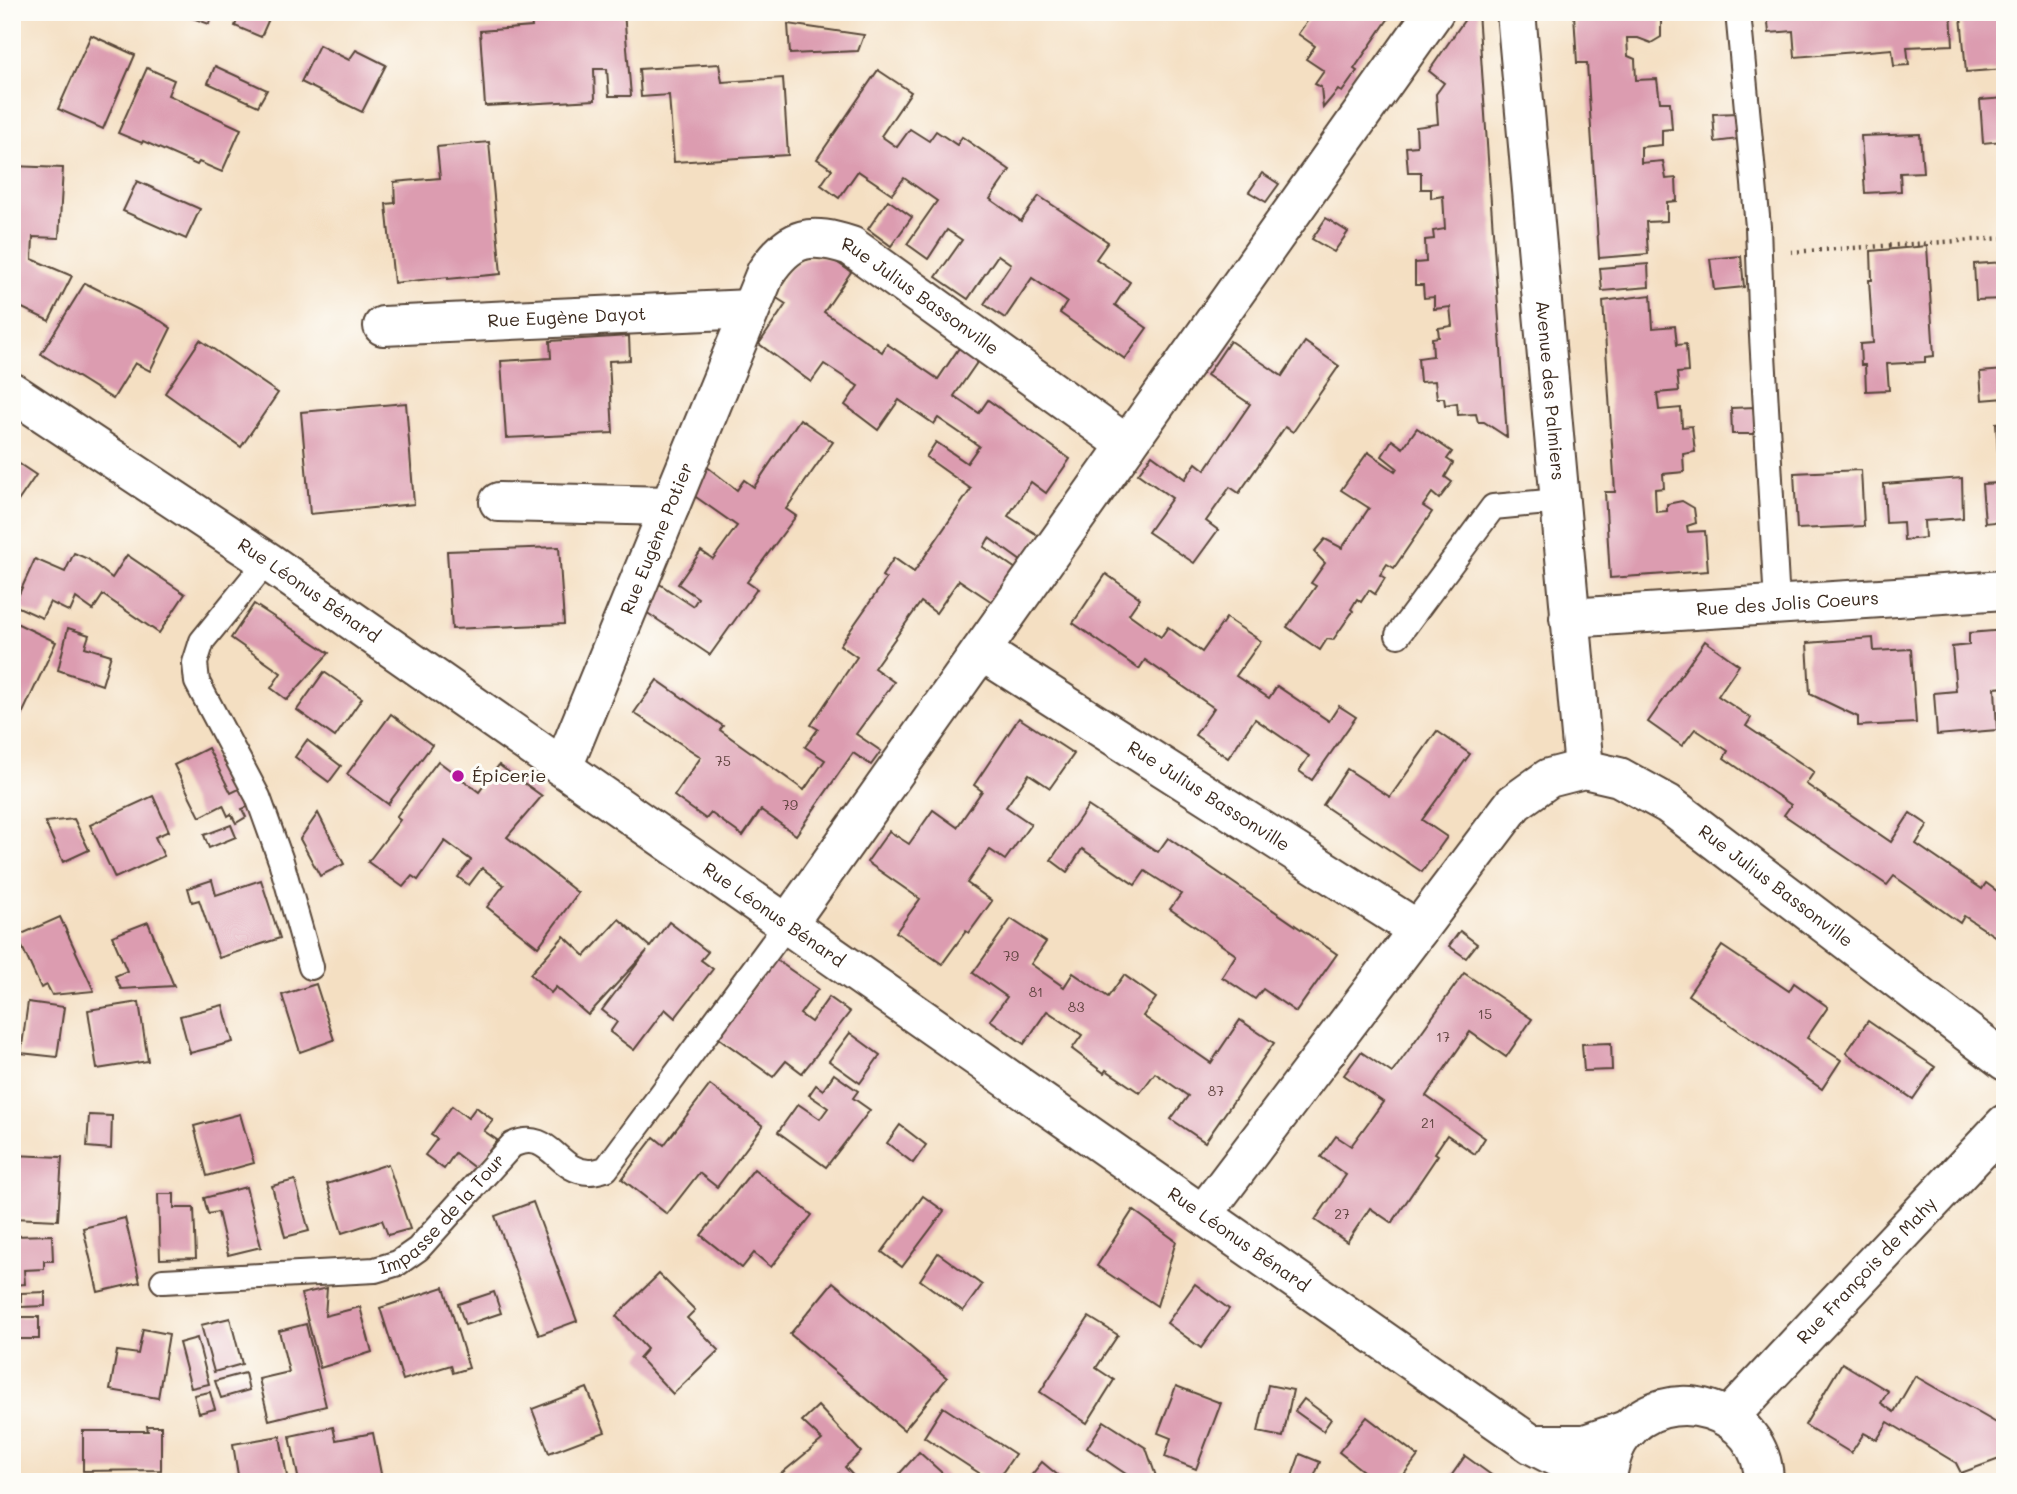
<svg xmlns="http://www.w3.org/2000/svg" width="2017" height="1494" viewBox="0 0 2017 1494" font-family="Mali,sans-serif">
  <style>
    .building { fill: #dc9cb0 }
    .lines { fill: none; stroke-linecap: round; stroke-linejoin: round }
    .service-casing { stroke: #574537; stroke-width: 28 }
    .minor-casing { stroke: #574537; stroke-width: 42 }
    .tertiary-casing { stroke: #574537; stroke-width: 42 }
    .secondary-casing { stroke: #574537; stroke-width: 42 }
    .path { stroke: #574537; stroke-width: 4.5; stroke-dasharray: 2 5; stroke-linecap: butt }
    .service { stroke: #fff; stroke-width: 24 }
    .minor { stroke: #fff; stroke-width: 38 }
    .tertiary { stroke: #fff; stroke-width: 38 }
    .secondary { stroke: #fff; stroke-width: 38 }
    .poi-dot { fill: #b5179e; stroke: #fdfcf7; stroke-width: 2.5 }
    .labels { text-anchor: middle; stroke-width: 6; stroke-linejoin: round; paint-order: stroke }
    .number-label { font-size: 14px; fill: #634642 }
    .street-label { font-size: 18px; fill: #3b2a1e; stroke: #fdfcf7 }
    .poi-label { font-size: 18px; fill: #3b2a1e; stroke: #fdfcf7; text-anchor: start }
  </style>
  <rect width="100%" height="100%" fill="#fdfcf7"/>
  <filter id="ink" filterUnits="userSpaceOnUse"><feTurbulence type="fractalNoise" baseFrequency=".0143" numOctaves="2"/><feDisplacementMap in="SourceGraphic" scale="14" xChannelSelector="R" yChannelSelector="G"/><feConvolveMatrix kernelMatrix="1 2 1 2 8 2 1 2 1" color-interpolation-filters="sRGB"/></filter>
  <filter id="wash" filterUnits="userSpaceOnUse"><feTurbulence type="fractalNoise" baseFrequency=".00686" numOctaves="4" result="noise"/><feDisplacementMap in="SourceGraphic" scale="28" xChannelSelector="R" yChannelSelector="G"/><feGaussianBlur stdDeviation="1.57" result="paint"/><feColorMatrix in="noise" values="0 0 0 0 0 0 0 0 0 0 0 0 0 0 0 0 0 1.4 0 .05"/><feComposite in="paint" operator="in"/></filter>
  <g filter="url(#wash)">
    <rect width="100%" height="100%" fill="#f4dfc2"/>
    <g id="blocks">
      <g class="building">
        <path d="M176,12H212L209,24Z"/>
        <path d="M240,12H272L261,37L235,26Z"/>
        <path d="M530,12H624L631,96H609L607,69H594L595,100L485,106L480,31L532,27Z"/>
        <path d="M1301,12H1393L1354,69L1357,71L1342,92L1338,90L1323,108L1321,87L1315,84L1324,71L1306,59L1315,46L1298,34L1308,20L1300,14Z"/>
        <path d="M1470,12H1478L1507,437L1484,422H1478L1476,414L1458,415L1457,403L1445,405L1444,398H1437L1435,381L1420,382L1418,358L1433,356L1432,338L1439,337L1438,328L1452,326L1450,307L1434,309V297L1424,298L1423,285H1415V263L1426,262L1425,240L1434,239L1433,231L1445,229L1443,196L1431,198V189H1421V172H1408L1406,147L1417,146L1416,127L1438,124L1436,94L1444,83L1429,71Z"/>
        <path d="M1592,12H1656V18L1661,17V37L1651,43L1638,38H1627L1628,56L1635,59L1636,80L1657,79L1660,102H1670L1672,129L1662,130V145L1641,147V163L1663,161L1666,179L1676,178L1677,201L1667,202V221L1646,222L1648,254L1599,258L1587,63H1577L1574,14Z"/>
        <path d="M1767,12H1951L1953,45L1907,47L1909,65L1894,66L1892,49L1795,57L1793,31L1769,33Z"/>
        <path d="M1972,12H2005V69L1966,72L1961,16L1972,15Z"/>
        <path d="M788,24L864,35L858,51L790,54Z"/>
        <path d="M91,35L135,55L103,129L58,109Z"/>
        <path d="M319,45L349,60L356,50L386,65L362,112L301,82Z"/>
        <path d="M719,64L722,82L783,78L788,155L674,162L669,95L641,97L639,69Z"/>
        <path d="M215,66L267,90L258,106L208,83Z"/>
        <path d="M147,68L174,80L168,95L241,129L222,172L199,162L197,165L143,141L142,143L118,133Z"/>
        <path d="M878,70L911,92L881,136L897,147L910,129L929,141L936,131L957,145L962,137L1010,170L990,199L1021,221L1039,196L1108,242L1096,259L1130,282L1115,305L1147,328L1125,359L1060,313L1067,302L1032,278L1005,318L984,304L1011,264L998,255L968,299L936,277L962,240L947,230L928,259L907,244L937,201L904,178L892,194L858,171L839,198L821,185L832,169L817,159Z"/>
        <path d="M2005,98V149H2003L2002,141L1983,143L1980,100Z"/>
        <path d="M1737,113L1739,139L1715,142L1713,114Z"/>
        <path d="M1920,134L1923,172L1900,173L1901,191L1865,193L1861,136Z"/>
        <path d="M489,142L501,274L448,279V277L394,283L386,204L395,203L394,182L440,178L437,147Z"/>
        <path d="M12,166L63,168L59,238L33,237L32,259L72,276L49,321L12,303Z"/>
        <path d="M1262,173L1279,184L1266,202L1249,192Z"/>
        <path d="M137,181L200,209L186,239L123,211Z"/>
        <path d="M888,200L912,217L891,246L868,229Z"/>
        <path d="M1326,218L1348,232L1334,252L1312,239Z"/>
        <path d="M1927,246L1934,356L1925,357V362L1887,364L1889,390L1866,391L1865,365H1861L1860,344L1873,343L1869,280H1872L1871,251Z"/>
        <path d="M1741,256L1744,287L1714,290L1710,259Z"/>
        <path d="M820,257L832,259L851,272L824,312L882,352L887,344L938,379L959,348L978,361L954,396L979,413L988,400L1070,459L1046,493L1031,482L1008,516L1039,536L1021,561L989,538L984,547L1016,569L992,602L959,580L936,613L921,602L874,668L894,682L856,734L881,751L871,765L853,753L796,835L761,810L743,836L711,813L706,819L674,796L701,757L634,713L657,680L723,726L720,730L804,790L825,760L805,747L818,729L811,725L857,657L840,645L886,579L882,576L894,558L914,572L971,489L926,457L936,442L967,463L979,446L938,418L934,424L899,400L878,430L845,405L858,386L824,364L811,382L759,344L786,304L775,297L788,271L804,260Z"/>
        <path d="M2005,262V299L1976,300L1974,264Z"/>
        <path d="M1648,264L1649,287L1602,291L1600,268Z"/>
        <path d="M85,283L161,321L171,328L150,371L135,363L113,399L41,354Z"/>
        <path d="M1651,295L1653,328L1675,326L1677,345L1686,344L1688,372L1677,373L1679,391L1657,393L1659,410L1681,408L1682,427L1692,426L1695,452L1683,454L1684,472L1663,474L1664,488L1655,489L1656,512L1667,511V504L1682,501L1694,508L1696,523L1687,526L1688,532L1705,531L1708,571L1610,578L1605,492H1615L1603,301Z"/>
        <path d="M629,336L630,360L609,361L613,433L506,438L501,361L551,358L550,341Z"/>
        <path d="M200,340L278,393L241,447L165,393Z"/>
        <path d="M1230,341L1282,376L1305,342L1339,366L1293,432L1285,427L1239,493L1230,487L1206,521L1218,530L1194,563L1148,532L1172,498L1138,474L1152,455L1185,479L1196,463L1205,470L1250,404L1207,375Z"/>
        <path d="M2005,370V398L1982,400L1980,372Z"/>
        <path d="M406,403L414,504L310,514L301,412Z"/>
        <path d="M1755,407V434H1732L1731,408Z"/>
        <path d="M800,419L833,442L786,509L796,516L747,582L757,589L710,655L643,610L655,581L693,606L698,598L678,584L701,551L713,559L737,526L693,495L706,466L737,490L744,480L754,487Z"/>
        <path d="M2005,422V521L1985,523L1982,484L2000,483L1996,423Z"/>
        <path d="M1417,428L1452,452L1447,459L1453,463L1445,477L1452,482L1439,499L1432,493L1423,506L1432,512L1394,568L1387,564L1380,575L1385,578L1375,594L1369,590L1361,602L1357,599L1351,609L1353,611L1333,640L1327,639L1320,650L1287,627L1316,586L1311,583L1325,563L1314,552L1325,539L1342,548L1369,508L1341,490L1368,452L1395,471L1397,468L1382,456L1392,440L1403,448Z"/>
        <path d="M12,459L36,475L12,510Z"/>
        <path d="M1861,470L1864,526L1797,529L1794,473Z"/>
        <path d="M1962,478L1963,518L1924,521L1925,538L1904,540L1903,522L1886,523L1884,484Z"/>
        <path d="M559,547L564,624L452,629L447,551Z"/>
        <path d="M74,553L88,559L112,578L127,555L185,594L159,633L103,595L93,610L76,598L70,612L50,602L42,618L14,605L35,559L65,572Z"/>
        <path d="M1106,574L1140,598L1129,614L1161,637L1168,627L1202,652L1226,618L1261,641L1236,676L1269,698L1277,686L1329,721L1339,706L1356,717L1312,780L1299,771L1309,756L1255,719L1228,758L1195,735L1214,708L1145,660L1139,669L1073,623Z"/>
        <path d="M254,604L329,653L287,700L271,688L281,673L231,638Z"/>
        <path d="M12,621L56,642L18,723L12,720Z"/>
        <path d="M68,628L89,635L85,647L111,655L102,685L58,670Z"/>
        <path d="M2005,630V687L1995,688L1997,730L1937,735L1934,693L1956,691L1952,647L1969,645V633Z"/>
        <path d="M1873,638L1874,651L1911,649L1916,723L1858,726V717L1810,694L1807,643Z"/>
        <path d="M1705,641L1739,665L1718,696L1751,718L1746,726L1814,772L1806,784L1891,842L1910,813L1928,825L1916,844L1982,889L1986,883L2005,897V943L1964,916L1960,923L1894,876L1887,885L1784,815L1791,805L1724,758L1728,751L1695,729L1682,746L1648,722Z"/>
        <path d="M324,672L362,698L335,737L297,710Z"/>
        <path d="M391,714L432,745L388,804L347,774Z"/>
        <path d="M1019,718L1074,754L1050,788L1029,774L1006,807L1031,824L1005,860L990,850L967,883L992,901L969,933L966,931L942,964L896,932L920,899L867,862L889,831L909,844L933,810L957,827L982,791L974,785Z"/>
        <path d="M1437,731L1470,754L1422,820L1447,837L1422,872L1323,805L1347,769L1390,797Z"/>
        <path d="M307,740L341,766L329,782L295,757Z"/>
        <path d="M208,748L231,793L241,788L250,806L242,809L246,817L236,823L231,814L228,816L223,805L200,817L174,765Z"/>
        <path d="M438,761L479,792L499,765L542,796L507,837L578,893L538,947L487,907L504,885L482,868L469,885L458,877L471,860L445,841L418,880L412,876L403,887L368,862L400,820L396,817Z"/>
        <path d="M153,796L169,831L155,837L164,856L115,878L90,825Z"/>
        <path d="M1088,806L1158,852L1168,838L1337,954L1296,1012L1263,989L1255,999L1222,977L1236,955L1170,909L1181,894L1145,871L1135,885L1082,849L1067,872L1051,860Z"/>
        <path d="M318,813L344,864L320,876L300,839Z"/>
        <path d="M74,819L89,850L63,862L45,822Z"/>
        <path d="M231,825L236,837L209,848L204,835Z"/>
        <path d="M212,880L216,895L261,880L280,938L219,958L199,900L192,902L188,888Z"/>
        <path d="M60,917L94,991L52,995L47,985L41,988L17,936Z"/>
        <path d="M619,919L650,947L669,922L708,952L701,960L713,969L675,1018L665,1009L634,1050L610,1032L617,1022L602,1010L647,951L588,1015L556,987L551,993L530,974L564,936L585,956Z"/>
        <path d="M1011,919L1046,942L1031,964L1064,987L1073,973L1108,997L1124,975L1156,998L1143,1016L1211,1063L1240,1020L1274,1043L1205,1142L1171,1119L1188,1096L1155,1073L1140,1093L1106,1070L1104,1073L1072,1049L1082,1035L1047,1011L1024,1044L990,1020L1007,997L973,973Z"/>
        <path d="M148,922L174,986L121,989L115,976L127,971L112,936Z"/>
        <path d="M1460,931L1477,944L1466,958L1449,946Z"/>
        <path d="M1722,946L1789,991L1794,983L1828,1007L1807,1038L1841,1060L1822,1089L1688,995Z"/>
        <path d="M775,959L818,989L800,1014L811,1022L829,997L850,1012L802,1073L786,1061L773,1077L716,1036Z"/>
        <path d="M1464,973L1532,1019L1506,1057L1470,1032L1426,1096L1485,1138L1475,1154L1447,1135L1435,1153L1438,1155L1392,1223L1370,1208L1347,1242L1315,1220L1346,1175L1321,1157L1336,1136L1351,1146L1383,1102L1344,1075L1361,1052L1392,1073Z"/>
        <path d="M316,984L334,1040L300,1052L282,995Z"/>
        <path d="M28,1002L64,1007L57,1057L21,1053Z"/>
        <path d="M139,1002L148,1061L97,1069L88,1010Z"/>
        <path d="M223,1005L233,1042L190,1053L180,1016Z"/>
        <path d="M1868,1021L1935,1067L1913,1099L1846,1053Z"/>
        <path d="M850,1033L880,1055L860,1083L829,1061Z"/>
        <path d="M1611,1043L1612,1070L1584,1071L1582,1044Z"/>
        <path d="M834,1074L858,1091L853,1098L870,1110L826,1167L778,1132L798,1104L820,1119L828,1108L809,1095L816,1085L823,1090Z"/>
        <path d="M710,1085L763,1126L717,1187L699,1173L667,1214L622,1179L654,1137L664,1145Z"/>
        <path d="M452,1106L468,1118L476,1107L493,1120L484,1131L497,1140L476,1169L455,1153L444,1169L425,1155L437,1139L431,1135Z"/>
        <path d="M240,1114L254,1163L207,1176L194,1126Z"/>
        <path d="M89,1115L112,1116L111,1149L87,1147Z"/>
        <path d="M900,1125L926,1145L913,1163L887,1143Z"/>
        <path d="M12,1155L62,1157L58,1220L12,1218Z"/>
        <path d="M388,1164L410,1229L388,1235L382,1220L342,1233L327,1184Z"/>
        <path d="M754,1169L812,1215L771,1267L754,1253L742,1268L701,1235Z"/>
        <path d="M295,1180L309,1231L285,1237L272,1186Z"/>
        <path d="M246,1187L261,1247L228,1255L218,1212L208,1214L204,1198Z"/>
        <path d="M158,1194H174V1208H194L196,1258L160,1259Z"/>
        <path d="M923,1196L944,1211L902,1267L882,1252Z"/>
        <path d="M533,1202L577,1321L539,1335L495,1216Z"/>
        <path d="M1133,1210L1176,1241L1157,1306L1097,1266Z"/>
        <path d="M125,1218L140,1282L98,1292L83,1228Z"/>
        <path d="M52,1235L53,1261H44V1269L24,1270L25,1284L12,1285V1236Z"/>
        <path d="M938,1253L982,1285L963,1311L920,1280Z"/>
        <path d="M659,1274L695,1310L687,1318L719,1350L673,1394L639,1358L647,1349L616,1316Z"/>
        <path d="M833,1282L947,1378L904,1430L790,1334Z"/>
        <path d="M1195,1284L1229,1309L1201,1348L1167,1323Z"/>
        <path d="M444,1287L469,1368L453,1373L451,1365L403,1380L380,1308Z"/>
        <path d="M327,1288L325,1316L360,1307L372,1352L320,1368L301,1294Z"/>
        <path d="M45,1292V1306L21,1307V1293Z"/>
        <path d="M494,1292L501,1313L465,1325L458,1304Z"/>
        <rect x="12" y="1317" width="27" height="22"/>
        <path d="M1089,1317L1118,1335L1096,1368L1114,1380L1087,1423L1040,1392Z"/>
        <path d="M230,1318L242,1364L214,1372L201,1325Z"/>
        <path d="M306,1324L326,1406L269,1420L259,1379L289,1372L279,1331Z"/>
        <path d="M143,1329L169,1334L158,1398L110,1390L117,1351L138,1354Z"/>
        <path d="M197,1338L209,1384L191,1388L179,1343Z"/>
        <path d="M1842,1363L1888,1391L1881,1403L1894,1412L1915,1376L2005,1428V1457L1961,1473L1956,1463L1888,1422L1877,1440L1864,1433L1851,1453L1805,1425Z"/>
        <path d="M245,1373L249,1390L221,1398L215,1381Z"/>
        <path d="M1268,1385L1293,1390L1283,1437L1258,1432Z"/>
        <path d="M1176,1386L1221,1403L1196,1469L1165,1457L1171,1438L1158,1433Z"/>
        <path d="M587,1388L605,1432L549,1453L532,1409Z"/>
        <path d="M210,1392L215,1409L199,1413L194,1395Z"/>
        <path d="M1304,1399L1331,1419L1323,1431L1295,1411Z"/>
        <path d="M818,1406L861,1452L845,1467L859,1482H771L822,1440L802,1421Z"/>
        <path d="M943,1407L1015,1454L996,1482H993L924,1437Z"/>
        <path d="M1367,1417L1418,1456L1398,1482H1377L1339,1452Z"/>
        <path d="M1104,1421L1146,1448L1158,1482H1138L1087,1448Z"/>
        <path d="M147,1426H161V1470L83,1471V1431H148Z"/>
        <path d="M333,1427L336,1440L373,1433L382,1479L366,1482H299L290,1436Z"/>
        <path d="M280,1436L288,1482H209L238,1475L233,1444Z"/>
        <path d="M919,1452L952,1482H892Z"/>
        <path d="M1300,1454L1320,1462L1312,1482H1290Z"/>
        <path d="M1465,1456L1501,1482H1447Z"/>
        <path d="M1042,1462L1066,1482H1026Z"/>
      </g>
    </g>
  </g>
  <g filter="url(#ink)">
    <use href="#blocks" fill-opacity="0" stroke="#574537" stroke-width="2"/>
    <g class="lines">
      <g class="service-casing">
        <g id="service">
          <path d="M1738,12L1758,227L1762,336L1777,604"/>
          <path d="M267,561L202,641L195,663L197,682L258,797L281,861L311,967"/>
          <path d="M1398,635L1493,507L1559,501"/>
          <path id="s1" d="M163,1281L375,1270L398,1263L418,1249L512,1145C550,1127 557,1173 590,1172C595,1172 601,1170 606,1169L788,923"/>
        </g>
      </g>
      <g class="minor-casing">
        <g id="minor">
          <path id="s2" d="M1516,12L1584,769"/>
          <path id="s3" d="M383,326L750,309"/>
          <path d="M499,502L670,506"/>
          <path id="s4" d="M1569,618L2005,590"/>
          <path id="s5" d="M981,651L1418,930L1514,803L1549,778L1584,769L1619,777L1668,804L2005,1061"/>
          <path id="s6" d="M563,767L766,272C791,235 811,233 851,246L1127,445"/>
          <path d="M788,923L1434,12"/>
          <path d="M1204,1213L1418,930"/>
        </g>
      </g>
      <g class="tertiary-casing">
        <g id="tertiary">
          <path id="s7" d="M12,392L267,561L1531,1444L1605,1482"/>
          <path d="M1537,1444H1585L1629,1429"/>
        </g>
      </g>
      <g class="secondary-casing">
        <g id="secondary">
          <path id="s8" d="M1729,1417L2005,1124"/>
          <path d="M1606,1482C1609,1466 1612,1449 1622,1436C1666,1379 1764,1408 1764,1482"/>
        </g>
      </g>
      <path class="path" d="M1791,252L2005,238"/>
      <use href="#service" class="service"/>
      <use href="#minor" class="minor"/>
      <use href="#tertiary" class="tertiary"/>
      <use href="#secondary" class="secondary"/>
    </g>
  </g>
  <circle class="poi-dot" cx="458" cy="776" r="7"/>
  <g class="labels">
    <g class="number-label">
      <text x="723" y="766">75</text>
      <text x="790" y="810">79</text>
      <text x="1011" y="961">79</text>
      <text x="1036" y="997">81</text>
      <text x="1076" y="1012">83</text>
      <text x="1485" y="1019">15</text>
      <text x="1443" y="1042">17</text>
      <text x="1216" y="1096">87</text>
      <text x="1428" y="1128">21</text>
      <text x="1342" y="1219">27</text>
    </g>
    <g class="street-label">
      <text dy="6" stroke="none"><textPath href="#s6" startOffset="719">Rue Julius Bassonville</textPath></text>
      <text dy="6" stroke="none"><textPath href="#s3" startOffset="184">Rue Eugène Dayot</textPath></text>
      <text dy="6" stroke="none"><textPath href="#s2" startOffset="380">Avenue des Palmiers</textPath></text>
      <text dy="6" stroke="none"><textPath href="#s6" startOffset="247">Rue Eugène Potier</textPath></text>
      <text dy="6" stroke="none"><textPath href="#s7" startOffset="357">Rue Léonus Bénard</textPath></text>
      <text dy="6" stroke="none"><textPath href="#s4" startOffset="219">Rue des Jolis Coeurs</textPath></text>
      <text dy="6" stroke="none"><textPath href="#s5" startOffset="270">Rue Julius Bassonville</textPath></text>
      <text dy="6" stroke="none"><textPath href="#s5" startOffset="984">Rue Julius Bassonville</textPath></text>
      <text dy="6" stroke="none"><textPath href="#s7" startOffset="924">Rue Léonus Bénard</textPath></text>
      <text dy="6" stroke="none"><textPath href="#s1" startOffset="301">Impasse de la Tour</textPath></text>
      <text dy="6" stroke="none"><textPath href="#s7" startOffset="1491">Rue Léonus Bénard</textPath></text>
      <text dy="6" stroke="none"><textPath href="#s8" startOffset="201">Rue François de Mahy</textPath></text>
    </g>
    <g class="poi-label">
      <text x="472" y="782">Épicerie</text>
    </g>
  </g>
  <rect width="2017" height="1494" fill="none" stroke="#fdfcf7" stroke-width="42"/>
</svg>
